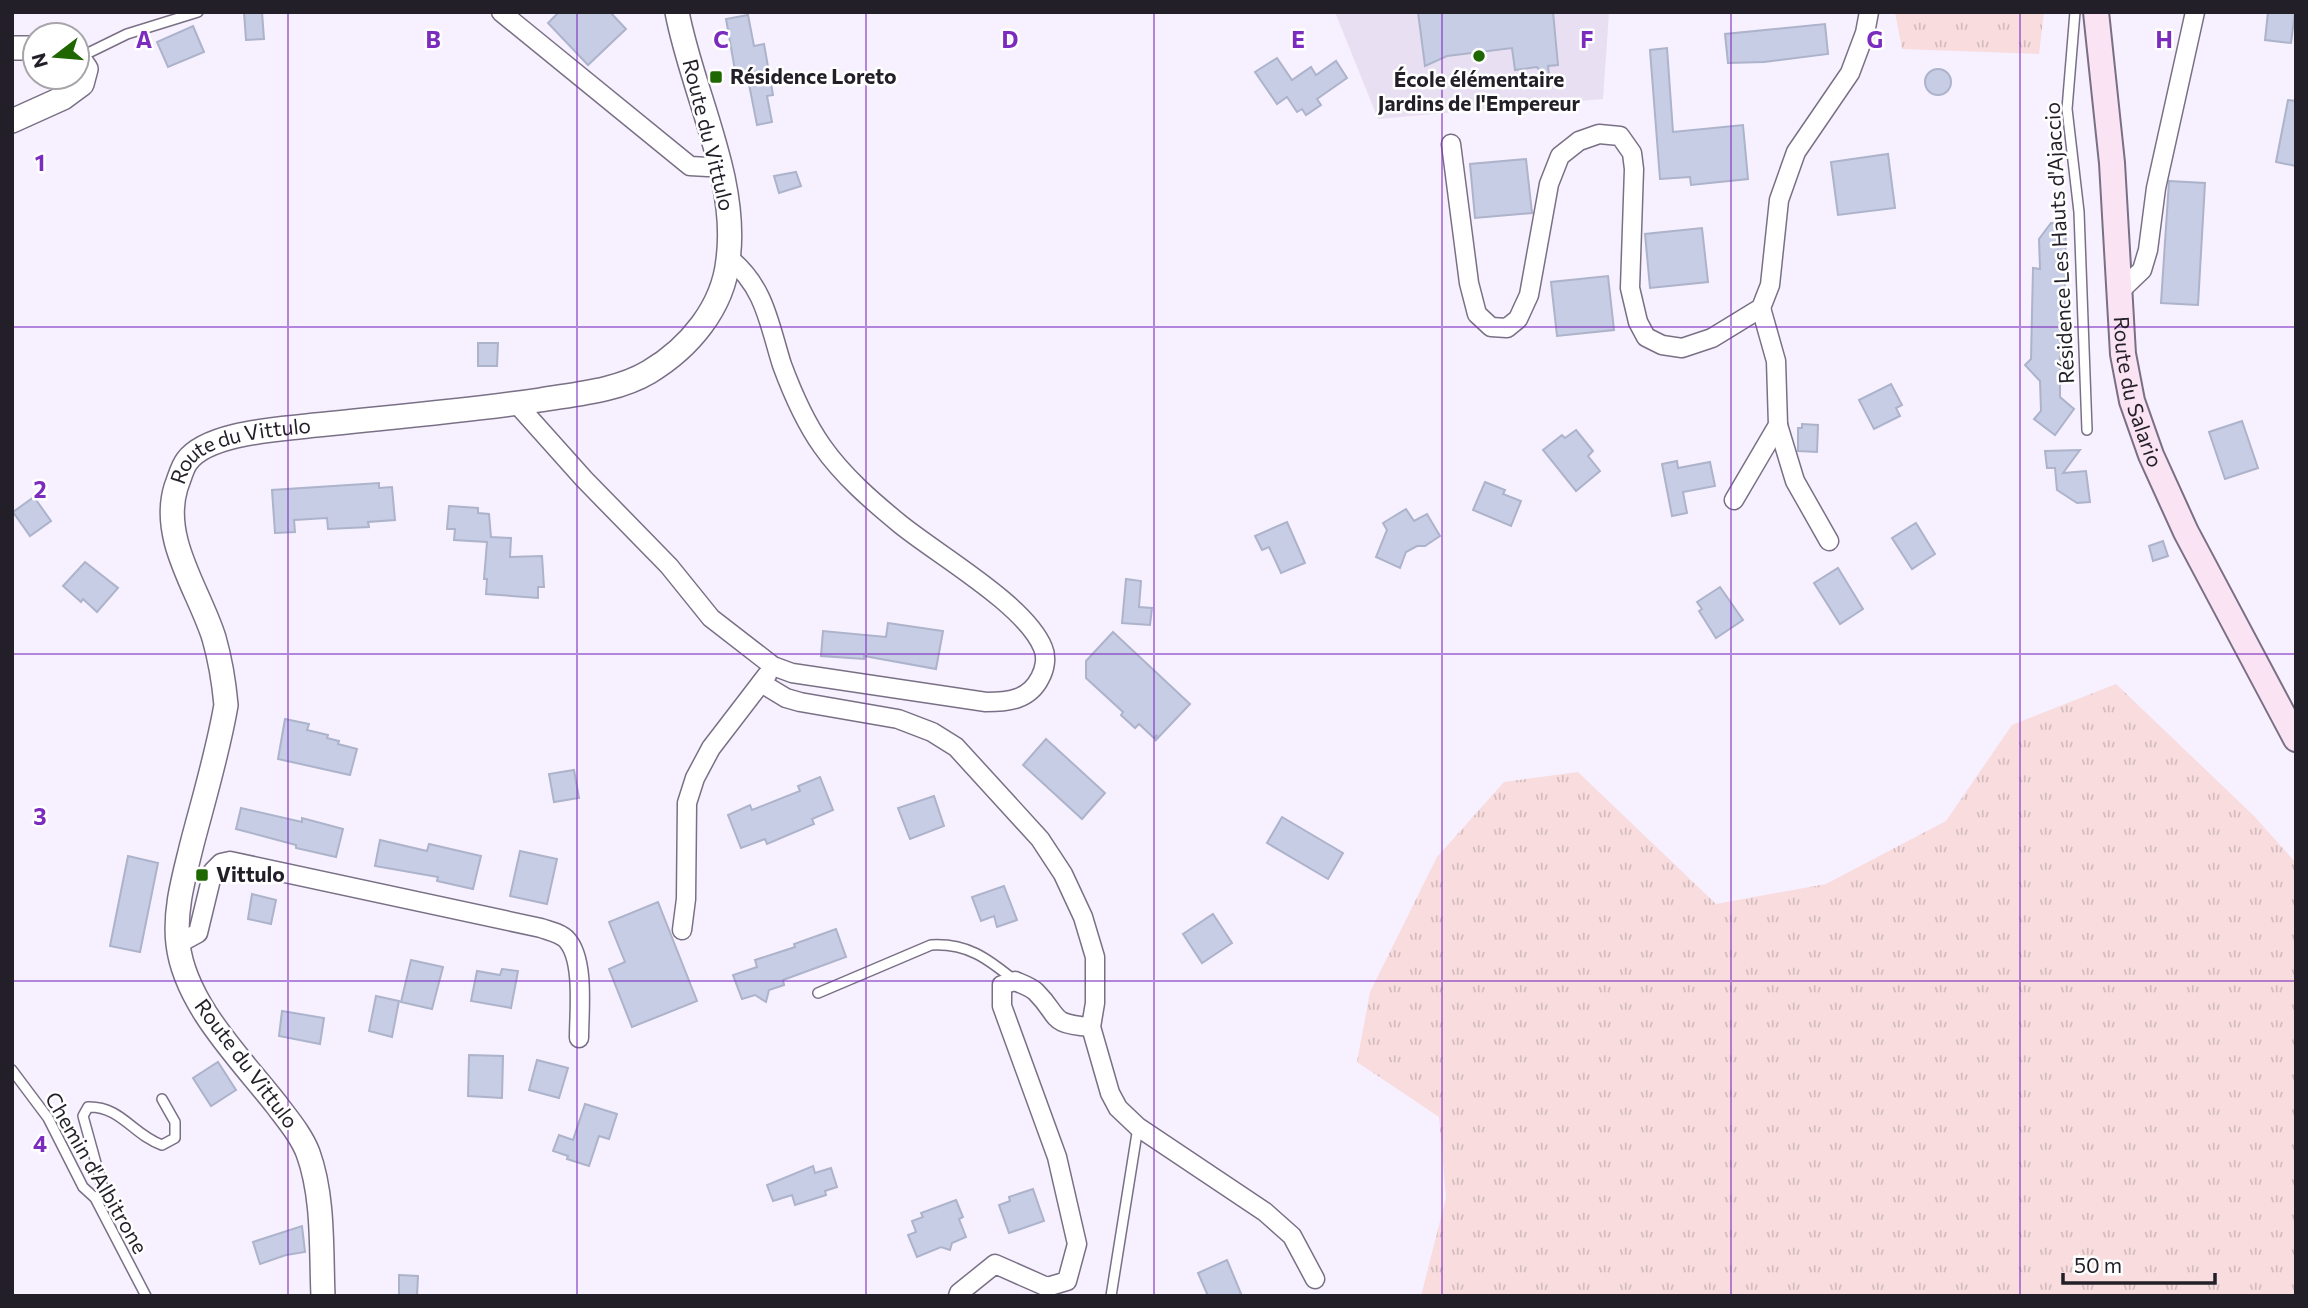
<svg xmlns="http://www.w3.org/2000/svg" width="2308" height="1308" viewBox="0 0 2308 1308" font-family="Commissioner,sans-serif">
  <style>
    .built { fill: #e8dff2 }
    .grass { fill: url(#grass-tufts) }
    .building { fill: #c6cde5; stroke: #acb3ca; stroke-width: 2 }
    .lines { fill: none; stroke-linecap: round; stroke-linejoin: round }
    .service-casing { stroke: #7a7086; stroke-width: 12 }
    .minor-casing { stroke: #7a7086; stroke-width: 21 }
    .tertiary-casing { stroke: #7a7086; stroke-width: 26 }
    .secondary-casing { stroke: #7a7086; stroke-width: 28 }
    .service { stroke: #fff; stroke-width: 9 }
    .minor { stroke: #fff; stroke-width: 18 }
    .tertiary { stroke: #fff; stroke-width: 23 }
    .secondary { stroke: #fae3f2; stroke-width: 24 }
    .grid { fill: none; stroke: #7b2cbf; stroke-width: 2; stroke-opacity: 0.55 }
    .poi-dot { fill: #1e6701; stroke: #fff; stroke-width: 2.5 }
    .labels { text-anchor: middle; stroke-width: 5; stroke-linejoin: round; paint-order: stroke }
    .poi-label { font-size: 21px; font-weight: bold; fill: #231f28; stroke: #fff; text-anchor: start }
    .street-label { font-size: 21px; fill: #231f28; stroke: #fff }
    .grid-label { font-size: 23px; text-anchor: middle; font-weight: bold; fill: #7b2cbf; stroke: #fff; stroke-width: 5; stroke-linejoin: round; paint-order: stroke }
  </style>
  <defs>
    <pattern id="grass-tufts" width="24" height="20" patternUnits="userSpaceOnUse" patternTransform="scale(1.75)"><rect width="24" height="20" fill="#f8dcde"/><path d="M3 7l-1-3M5 7V3M7 7l1-3M15 17l-1-3M17 17v-4M19 17l1-3" fill="none" stroke="#d4bcbe"/></pattern>
  </defs>
  <rect width="100%" height="100%" fill="#f7f0ff"/>
  <path class="built" d="M1335,12H1609L1603,99L1378,119Z"/>
  <g class="grass">
    <path d="M1895,12H2044L2039,54L1902,49Z"/>
    <path d="M2116,684L2254,816L2296,863V1296H1421L1446,1198L1439,1117L1357,1062L1370,992L1437,857L1504,782L1578,772L1716,904L1826,884L1946,821L2012,725Z"/>
  </g>
  <g class="building">
    <path d="M244,12H262L264,39L246,40Z"/>
    <path d="M559,12H610L626,29L588,65L548,23Z"/>
    <path d="M1418,12H1553L1558,65L1548,66L1550,83L1537,67L1515,70L1512,48L1447,56L1425,66Z"/>
    <path d="M2268,12H2295L2291,43L2265,40Z"/>
    <path d="M748,15L754,46L764,44L773,95L767,96L772,122L757,125L747,74L736,76L726,19Z"/>
    <path d="M1825,24L1828,54L1764,62L1728,63L1725,34Z"/>
    <path d="M193,26L204,52L168,67L157,42Z"/>
    <path d="M1667,48L1673,132L1743,125L1748,179L1691,185L1690,177L1660,179L1650,50Z"/>
    <path d="M1277,58L1292,80L1311,67L1316,75L1336,61L1347,78L1317,99L1321,105L1306,115L1302,109L1297,112L1287,97L1277,104L1255,72Z"/>
    <circle cx="1938" cy="82" r="13"/>
    <path d="M2288,100L2296,101V166L2276,162Z"/>
    <path d="M1888,154L1895,208L1838,215L1831,162Z"/>
    <path d="M1526,159L1532,213L1475,218L1470,164Z"/>
    <path d="M796,172L801,186L779,193L774,176Z"/>
    <path d="M2169,181L2205,183L2198,305L2161,303Z"/>
    <path d="M2051,223L2066,224L2064,325L2060,326V397L2074,409L2055,435L2034,419L2041,411L2040,381L2025,365L2031,359L2033,268L2040,269L2039,239Z"/>
    <path d="M1702,228L1708,282L1650,288L1645,234Z"/>
    <path d="M1608,276L1614,330L1557,336L1551,282Z"/>
    <path d="M478,343H498L497,366H478Z"/>
    <path d="M1891,384L1902,405L1896,408L1900,416L1874,429L1859,400Z"/>
    <path d="M2242,421L2258,468L2225,479L2209,432Z"/>
    <path d="M1802,424L1818,425L1817,452L1798,451V428H1802Z"/>
    <path d="M1576,430L1593,451L1588,456L1600,471L1576,491L1543,450L1562,435L1565,438Z"/>
    <path d="M2080,450L2063,473L2086,471L2090,502L2077,503L2057,490L2055,468H2047L2045,451Z"/>
    <path d="M1677,461L1678,468L1710,462L1715,486L1683,492L1687,513L1672,516L1662,464Z"/>
    <path d="M1485,482L1505,490L1503,494L1521,501L1511,526L1473,510Z"/>
    <path d="M379,483V488L392,487L395,520L368,522L369,527L328,529L327,518L294,520L295,532L275,533L272,490Z"/>
    <path d="M34,497L51,521L30,536L13,512Z"/>
    <path d="M449,506L478,508V513L489,514L491,537L511,538L510,557L542,556L544,587H538V598L486,594L487,579H484L487,542L454,540L455,529H447Z"/>
    <path d="M1406,509L1414,521L1427,514L1440,536L1425,546H1417L1406,552L1400,568L1376,557L1387,530L1383,523Z"/>
    <path d="M1287,522L1305,563L1281,573L1269,547L1262,550L1255,536Z"/>
    <path d="M1916,523L1935,554L1912,569L1892,538Z"/>
    <path d="M2163,541L2168,556L2153,561L2149,546Z"/>
    <path d="M85,562L118,588L97,612L83,599L81,602L63,586Z"/>
    <path d="M1838,568L1863,609L1840,624L1814,583Z"/>
    <path d="M1126,579L1141,581L1139,607L1152,608L1150,625L1122,623Z"/>
    <path d="M1720,587L1743,620L1716,638L1699,611L1702,609L1697,602Z"/>
    <path d="M888,623L943,631L936,669L864,656V659L821,656L823,631L886,637Z"/>
    <path d="M1113,632L1190,704L1155,741L1157,735L1154,738L1139,724L1135,728L1121,715L1123,712L1086,678V661Z"/>
    <path d="M285,719L309,724L307,730L328,735L327,738L339,741L338,744L357,749L350,775L278,759Z"/>
    <path d="M1046,739L1105,793L1082,819L1023,765Z"/>
    <path d="M574,770L579,798L554,802L549,774Z"/>
    <path d="M820,777L833,810L812,819L814,824L767,844L765,839L741,848L728,815L750,805L752,810L800,791L798,786Z"/>
    <path d="M934,796L944,826L910,839L898,808Z"/>
    <path d="M241,808L302,822V818L343,829L336,857L296,848V845L236,829Z"/>
    <path d="M1282,817L1343,853L1328,879L1267,843Z"/>
    <path d="M380,840L427,851L429,844L481,856L473,889L437,881L438,877L375,866Z"/>
    <path d="M520,851L557,859L547,904L510,896Z"/>
    <path d="M128,856L158,863L140,952L110,946Z"/>
    <path d="M1004,886L1017,920L997,927L994,916L981,921L972,897Z"/>
    <path d="M252,894L276,900L271,924L248,919Z"/>
    <path d="M658,902L697,1001L632,1027L609,969L625,962L609,922Z"/>
    <path d="M1213,914L1232,943L1202,963L1183,934Z"/>
    <path d="M836,929L846,957L783,980L784,985L769,990L766,1002L755,995L742,999L733,975L757,967L755,960L795,947L794,944Z"/>
    <path d="M411,960L443,967L432,1009L401,1002Z"/>
    <path d="M502,969L518,971L511,1008L471,1001L477,971L500,975Z"/>
    <path d="M376,996L399,1001L392,1037L369,1031Z"/>
    <path d="M282,1011L324,1018L320,1044L279,1036Z"/>
    <path d="M469,1055L503,1056L502,1098L468,1096Z"/>
    <path d="M537,1060L568,1068L559,1098L529,1090Z"/>
    <path d="M218,1062L236,1090L211,1106L193,1078Z"/>
    <path d="M585,1104L617,1114L609,1139L599,1136L589,1166L567,1159L568,1156L553,1151L559,1135L573,1140Z"/>
    <path d="M813,1166L815,1173L831,1168L837,1187L825,1191L826,1195L795,1205L792,1195L773,1201L767,1185Z"/>
    <path d="M1033,1189L1044,1221L1009,1233L999,1205L1010,1201L1009,1197Z"/>
    <path d="M956,1200L963,1217L959,1219L966,1237L952,1243L950,1250L941,1247L917,1257L908,1235L916,1232L912,1221L923,1217L921,1213Z"/>
    <path d="M302,1226L305,1252L286,1255L260,1264L253,1242Z"/>
    <path d="M1227,1260L1242,1296H1208L1198,1273Z"/>
    <path d="M399,1275L418,1276L417,1296H399Z"/>
  </g>
  <g class="lines">
    <g class="service-casing">
      <g id="service">
        <path d="M2075,12L2067,109L2079,212L2087,430"/>
        <path d="M80,57L127,34L198,12"/>
        <path d="M818,993L931,945C967,943 987,958 1014,980"/>
        <path d="M12,1070L48,1118L83,1187L95,1198L146,1296"/>
        <path d="M95,1198L104,1192L83,1116L88,1107C121,1106 133,1135 162,1145L175,1138V1122L162,1099"/>
        <path d="M1111,1296L1138,1127"/>
      </g>
    </g>
    <g class="minor-casing">
      <g id="minor">
        <path d="M501,12L690,166L708,167L718,163"/>
        <path d="M1451,144L1469,283L1477,314L1491,327L1507,328L1518,319L1529,295L1549,184L1560,156L1579,141L1599,134L1620,136L1632,153L1634,169L1630,288L1638,322L1646,337L1662,345L1682,348L1712,338L1761,308L1770,285L1779,200L1796,152L1850,73L1865,33L1869,12"/>
        <path d="M2120,291L2142,270L2148,250L2156,188L2195,12"/>
        <path d="M516,403L584,479L669,566L711,618L773,666L792,673L986,702C1008,702 1029,700 1040,678C1045,669 1047,657 1043,648C1026,605 938,555 900,524C872,501 843,476 822,446C805,422 792,392 782,365C769,324 765,287 729,258"/>
        <path d="M1778,425L1795,481L1829,541"/>
        <path d="M1734,500L1778,425L1776,361L1761,308"/>
        <path d="M761,683L786,698L800,702L898,719L932,732L956,747L1040,839L1063,874L1083,917L1095,957V1003L1091,1027L1110,1093L1118,1108L1138,1127L1265,1212L1292,1236L1315,1279"/>
        <path d="M682,930L686,899L687,803L695,778L711,748L767,675"/>
        <path d="M178,944L198,933L213,871L221,863L230,861L541,928C549,931 561,933 567,940C585,960 579,1012 579,1038"/>
        <path d="M958,1296L959,1293L995,1264L1047,1287L1067,1281L1077,1244L1057,1157L1002,1006V985L1015,981C1022,984 1031,987 1036,992C1061,1017 1048,1024 1091,1027"/>
      </g>
    </g>
    <g class="tertiary-casing">
      <g id="tertiary">
        <path d="M12,48H35"/>
        <path d="M12,121L63,98L82,84L86,69L77,56"/>
        <path id="s1" d="M323,1296C321,1250 324,1197 308,1153C301,1135 288,1120 276,1104C240,1058 185,1004 178,944C174,910 184,877 192,844C204,798 218,752 226,705C224,683 220,659 214,638C199,590 160,539 176,487C179,480 182,467 187,461C206,435 269,430 298,427C379,418 460,412 540,400C576,394 617,391 649,372C689,348 723,308 728,260C739,179 692,92 677,12"/>
      </g>
    </g>
    <g class="secondary-casing">
      <g id="secondary">
        <path id="s2" d="M2096,12L2112,163L2123,354L2132,401L2151,455L2186,532L2296,739"/>
      </g>
    </g>
    <use href="#service" class="service"/>
    <use href="#minor" class="minor"/>
    <use href="#tertiary" class="tertiary"/>
    <use href="#secondary" class="secondary"/>
  </g>
  <path class="grid" d="M288,12V1296M577,12V1296M866,12V1296M1154,12V1296M1442,12V1296M1731,12V1296M2020,12V1296M12,327H2296M12,654H2296M12,981H2296"/>
  <g class="poi-dot">
    <circle cx="1479" cy="56" r="7"/>
    <rect x="709" y="70" width="14" height="14" rx="3.5"/>
    <rect x="195" y="868" width="14" height="14" rx="3.5"/>
  </g>
  <g class="labels">
    <g class="poi-label">
      <text x="730" y="84">Résidence Loreto</text>
      <text x="1479" y="87" text-anchor="middle">École élémentaire<tspan x="1479" dy="24">Jardins de l'Empereur</tspan></text>
      <text x="216" y="882">Vittulo</text>
    </g>
    <g class="street-label">
      <text transform="translate(708 135) rotate(76)" y="7">Route du Vittulo</text>
      <text transform="translate(2060 243) rotate(-93)" y="7">Résidence Les Hauts d'Ajaccio</text>
      <text dy="7" stroke="none"><textPath href="#s2" startOffset="383">Route du Salario</textPath></text>
      <text dy="7" stroke="none"><textPath href="#s1" startOffset="947">Route du Vittulo</textPath></text>
      <text transform="translate(246 1064) rotate(53)" y="7">Route du Vittulo</text>
      <text transform="translate(96 1173) rotate(60)" y="7">Chemin d'Albitrone</text>
    </g>
  </g>
  <g class="grid-label">
    <text x="144" y="48">A</text>
    <text x="433" y="48">B</text>
    <text x="721" y="48">C</text>
    <text x="1010" y="48">D</text>
    <text x="1298" y="48">E</text>
    <text x="1587" y="48">F</text>
    <text x="1875" y="48">G</text>
    <text x="2164" y="48">H</text>
    <text x="40" y="171">1</text>
    <text x="40" y="498">2</text>
    <text x="40" y="825">3</text>
    <text x="40" y="1152">4</text>
  </g>
  <rect width="2308" height="1308" fill="none" stroke="#231f28" stroke-width="28"/>
  <g transform="translate(56 56) rotate(254)"><circle r="33" fill="#ffffff" stroke="#a7a5a9" stroke-width="2"/>
  <path d="M0-5L12 26L0 18L-12 26Z" fill="#1e6701"/>
  <text y="-10" font-size="19" font-weight="bold" text-anchor="middle" fill="#231f28">N</text>
  </g>
  <path d="M2063 1273v10h152v-10" fill="none" stroke="#231f28" stroke-width="3.5"/>
  <text x="2074" y="1273" font-size="21" fill="#231f28" stroke="#ffffff" stroke-width="5" paint-order="stroke">50 m</text>
</svg>
